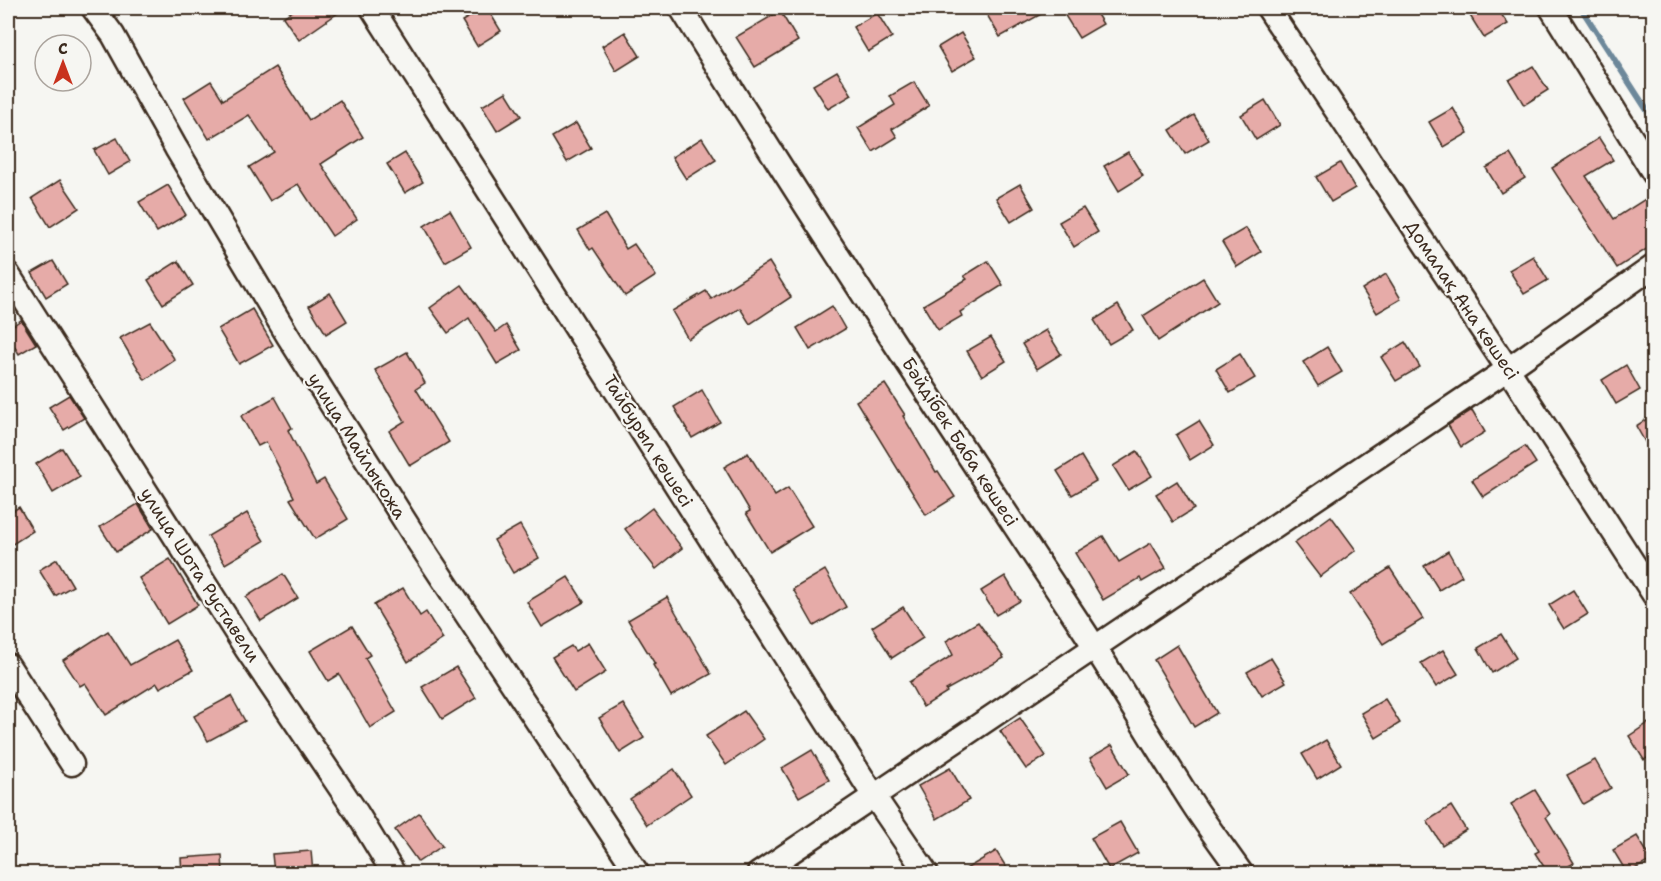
<svg xmlns="http://www.w3.org/2000/svg" width="1661" height="881" viewBox="0 0 1661 881" font-family="'Shantell Sans',sans-serif">
  <style>
    .lines { fill: none; stroke-linecap: round; stroke-linejoin: round }
    .stream { stroke: #6d889a; stroke-width: 6 }
    .building { fill: #e6aba8; stroke: #3b2a1e; stroke-width: 1.5 }
    .street-casing { stroke: #3b2a1e; stroke-width: 27 }
    .street { stroke: #f6f6f2; stroke-width: 22 }
    .labels { text-anchor: middle; stroke-width: 4.5; stroke-linejoin: round; paint-order: stroke }
    .street-label { font-size: 18px; fill: #3b2a1e; stroke: #f6f6f2 }
  </style>
  <rect width="100%" height="100%" fill="#f6f6f2"/>
  <filter id="ink" filterUnits="userSpaceOnUse"><feTurbulence type="fractalNoise" baseFrequency=".0167" numOctaves="2"/><feDisplacementMap in="SourceGraphic" scale="12" xChannelSelector="R" yChannelSelector="G"/><feConvolveMatrix kernelMatrix="1 2 1 2 8 2 1 2 1" color-interpolation-filters="sRGB"/></filter>
  <g filter="url(#ink)">
    <g class="lines">
      <path class="stream" d="M1581,8L1654,121"/>
    </g>
    <g class="building">
      <path d="M297,8H345L299,40L283,17Z"/>
      <path d="M485,8H487L501,31L477,46L462,21Z"/>
      <path d="M983,8H1052L1000,37Z"/>
      <path d="M1074,8H1093L1103,24L1079,38L1064,14Z"/>
      <path d="M1479,8H1497L1508,24L1484,38L1469,14Z"/>
      <path d="M780,11L798,41L755,67L736,37Z"/>
      <path d="M877,13L892,37L868,52L853,27Z"/>
      <path d="M625,32L640,56L616,71L602,46Z"/>
      <path d="M961,33L976,57L952,71L938,47Z"/>
      <path d="M1533,66L1548,90L1524,105L1509,80Z"/>
      <path d="M275,67L309,120L340,100L363,137L321,164L357,219L332,236L298,184L270,201L249,167L274,152L249,115L209,139L184,98L211,81L223,100Z"/>
      <path d="M837,71L852,95L828,109L813,85Z"/>
      <path d="M914,82L929,106L892,129L897,137L873,152L858,128L895,105L890,96Z"/>
      <path d="M506,92L521,116L497,131L482,106Z"/>
      <path d="M1265,100L1280,125L1256,140L1241,115Z"/>
      <path d="M1453,108L1468,133L1444,147L1429,122Z"/>
      <path d="M1194,115L1209,140L1185,154L1170,130Z"/>
      <path d="M576,123L591,148L567,162L552,137Z"/>
      <path d="M117,138L130,162L108,175L94,150Z"/>
      <path d="M702,138L716,160L686,179L672,157Z"/>
      <path d="M1599,138L1613,160L1586,176L1614,219L1653,194V245L1617,268L1552,168Z"/>
      <path d="M1128,152L1143,176L1119,191L1104,166Z"/>
      <path d="M405,153L423,182L405,193L387,164Z"/>
      <path d="M1510,154L1525,178L1501,193L1486,168Z"/>
      <path d="M1340,163L1355,188L1331,202L1316,177Z"/>
      <path d="M60,180L79,208L50,227L32,198Z"/>
      <path d="M1020,184L1034,208L1011,222L996,198Z"/>
      <path d="M168,185L186,215L157,232L139,202Z"/>
      <path d="M1083,208L1098,232L1074,247L1059,222Z"/>
      <path d="M450,210L471,247L445,262L424,226Z"/>
      <path d="M605,214L626,249L634,244L656,276L625,296L593,248L590,250L578,230Z"/>
      <path d="M1246,228L1261,252L1237,267L1222,242Z"/>
      <path d="M1533,256L1548,280L1524,294L1509,270Z"/>
      <path d="M53,261L67,284L46,297L32,273Z"/>
      <path d="M178,261L193,285L163,304L148,280Z"/>
      <path d="M988,261L1003,285L960,312L962,316L938,330L923,305L967,279L964,276Z"/>
      <path d="M769,262L791,297L750,324L740,308L688,339L672,311L706,291L711,299Z"/>
      <path d="M1386,274L1401,299L1377,313L1362,289Z"/>
      <path d="M1203,278L1218,302L1158,341L1143,316Z"/>
      <path d="M462,285L496,332L506,325L521,350L497,364L469,318L448,333L430,308Z"/>
      <path d="M330,293L347,321L326,334L309,306Z"/>
      <path d="M1118,305L1133,330L1109,344L1094,320Z"/>
      <path d="M832,306L845,329L810,350L797,328Z"/>
      <path d="M252,309L273,345L239,364L218,329Z"/>
      <path d="M21,320L36,344L19,354L8,336V329Z"/>
      <path d="M150,322L175,360L145,380L120,338Z"/>
      <path d="M1046,330L1061,354L1037,369L1022,344Z"/>
      <path d="M991,337L1006,361L982,376L967,351Z"/>
      <path d="M1405,342L1420,367L1396,381L1381,357Z"/>
      <path d="M1327,347L1342,372L1318,386L1303,362Z"/>
      <path d="M407,352L425,383L416,389L449,442L410,466L389,431L405,421L375,370Z"/>
      <path d="M1240,354L1255,378L1230,393L1216,369Z"/>
      <path d="M1626,365L1640,390L1616,404L1602,380Z"/>
      <path d="M885,384L905,415L903,416L936,472L938,471L955,497L926,515L856,401Z"/>
      <path d="M702,390L720,422L692,438L674,407Z"/>
      <path d="M69,395L84,418L64,430L49,407Z"/>
      <path d="M275,397L292,428L288,430L316,484L324,479L348,519L315,539L290,499L294,497L266,442L258,446L241,416Z"/>
      <path d="M1472,410L1485,432L1461,447L1448,425Z"/>
      <path d="M1653,415V456L1636,426Z"/>
      <path d="M1199,421L1214,445L1190,460L1176,435Z"/>
      <path d="M1525,446L1536,463L1483,497L1472,480Z"/>
      <path d="M62,448L80,477L53,493L36,464Z"/>
      <path d="M1137,451L1152,476L1128,490L1113,466Z"/>
      <path d="M748,453L775,496L788,488L812,526L770,552L746,513L750,511L724,467Z"/>
      <path d="M1081,456L1096,481L1072,495L1057,471Z"/>
      <path d="M1177,481L1194,509L1173,522L1156,494Z"/>
      <path d="M138,504L153,529L116,552L100,527Z"/>
      <path d="M19,507L33,531L8,547V514Z"/>
      <path d="M652,508L682,548L656,569L625,529Z"/>
      <path d="M247,513L264,541L225,564L208,536Z"/>
      <path d="M1331,516L1356,550L1320,577L1294,543Z"/>
      <path d="M520,525L539,558L513,573L494,540Z"/>
      <path d="M1103,536L1119,562L1151,543L1166,568L1142,582L1140,578L1103,600L1075,553Z"/>
      <path d="M1448,551L1462,576L1439,590L1424,566Z"/>
      <path d="M57,559L73,586L55,596L39,570Z"/>
      <path d="M170,559L198,605L167,624L139,578Z"/>
      <path d="M1390,568L1423,619L1383,644L1350,594Z"/>
      <path d="M825,570L846,607L814,626L793,589Z"/>
      <path d="M283,574L298,598L261,621L246,597Z"/>
      <path d="M1005,576L1020,601L996,615L981,591Z"/>
      <path d="M568,577L584,602L542,627L527,602Z"/>
      <path d="M403,588L420,616L426,612L443,639L408,662L374,605Z"/>
      <path d="M1573,590L1588,614L1564,629L1549,605Z"/>
      <path d="M667,597L711,674L671,696L653,665L655,664L628,620Z"/>
      <path d="M903,607L923,638L892,658L872,627Z"/>
      <path d="M978,622L1004,658L946,690L947,692L923,707L909,682L953,655L946,641Z"/>
      <path d="M352,626L370,655L365,658L396,712L370,728L339,674L328,681L310,651Z"/>
      <path d="M108,631L130,665L175,640L193,670L160,688L157,683L106,715L85,683L80,686L63,660Z"/>
      <path d="M1501,634L1516,658L1492,673L1478,648Z"/>
      <path d="M588,643L606,672L574,692L552,657L571,646L575,651Z"/>
      <path d="M1177,645L1217,713L1194,727L1154,660Z"/>
      <path d="M1443,650L1458,674L1436,687L1421,663Z"/>
      <path d="M1271,658L1286,682L1262,696L1247,672Z"/>
      <path d="M456,667L476,698L442,719L422,687Z"/>
      <path d="M231,696L245,721L208,741L194,716Z"/>
      <path d="M1385,699L1400,723L1376,738L1361,713Z"/>
      <path d="M623,704L644,738L620,753L599,718Z"/>
      <path d="M744,711L764,739L726,765L706,736Z"/>
      <path d="M1020,718L1046,756L1026,769L1000,731Z"/>
      <path d="M1653,720V754L1644,760L1629,736Z"/>
      <path d="M1326,740L1341,764L1317,779L1302,754Z"/>
      <path d="M1112,745L1129,774L1107,787L1090,758Z"/>
      <path d="M812,750L829,780L799,797L782,768Z"/>
      <path d="M1595,760L1611,788L1583,804L1567,775Z"/>
      <path d="M950,768L969,800L937,819L918,786Z"/>
      <path d="M674,769L691,795L647,825L630,799Z"/>
      <path d="M1535,790L1550,814L1546,817L1574,863L1557,873H1548L1535,853L1539,851L1511,804Z"/>
      <path d="M1451,806L1466,830L1442,845L1427,821Z"/>
      <path d="M419,813L442,846L418,862L395,830Z"/>
      <path d="M1120,822L1138,853L1109,869L1091,838Z"/>
      <path d="M1637,836L1652,860L1627,873L1613,850Z"/>
      <path d="M311,851L313,873H274L272,854Z"/>
      <path d="M996,851L1010,873H959Z"/>
      <path d="M222,855L223,873H182L181,858Z"/>
    </g>
    <g class="lines">
      <g class="street-casing">
        <g id="street">
          <path d="M93,8L113,35L176,148L288,336L415,537L638,874"/>
          <path d="M372,8L874,796L927,874"/>
          <path d="M681,8C810,216 945,421 1081,626C1120,685 1155,746 1194,806C1209,829 1226,851 1242,874"/>
          <path d="M1268,8L1508,369L1654,595"/>
          <path d="M1551,8L1654,174"/>
          <path d="M8,274L247,650L357,813L394,874"/>
          <path d="M8,665L72,764"/>
          <path d="M758,874L1508,369L1654,266"/>
        </g>
      </g>
      <use href="#street" class="street"/>
    </g>
  </g>
  <g class="labels">
    <g class="street-label">
      <text transform="translate(1462 300) rotate(56)" y="6">Домалақ Ана көшесі</text>
      <text transform="translate(648 441) rotate(58)" y="6">Тайбурыл көшесі</text>
      <text transform="translate(960 442) rotate(57)" y="6">Бәйдібек Баба көшесі</text>
      <text transform="translate(357 446) rotate(58)" y="6">улица Майлыкожа</text>
      <text transform="translate(200 575) rotate(57)" y="6">улица Шота Руставели</text>
    </g>
  </g>
  <rect width="1661" height="881" fill="none" stroke="#f6f6f2" stroke-width="30"/>
  <rect x="15" y="15" width="1631" height="851" fill="none" stroke="#3b2a1e" stroke-width="2" filter="url(#ink)"/>
  <g transform="translate(63 63)"><circle r="28" fill="#f6f6f2" stroke="#aba49d" stroke-width="1.5"/>
  <path d="M0-4.5L10 22L0 15L-10 22Z" fill="#c8321e"/>
  <text y="-9" font-size="16" font-weight="bold" text-anchor="middle" fill="#3b2a1e">С</text>
  </g>
</svg>
